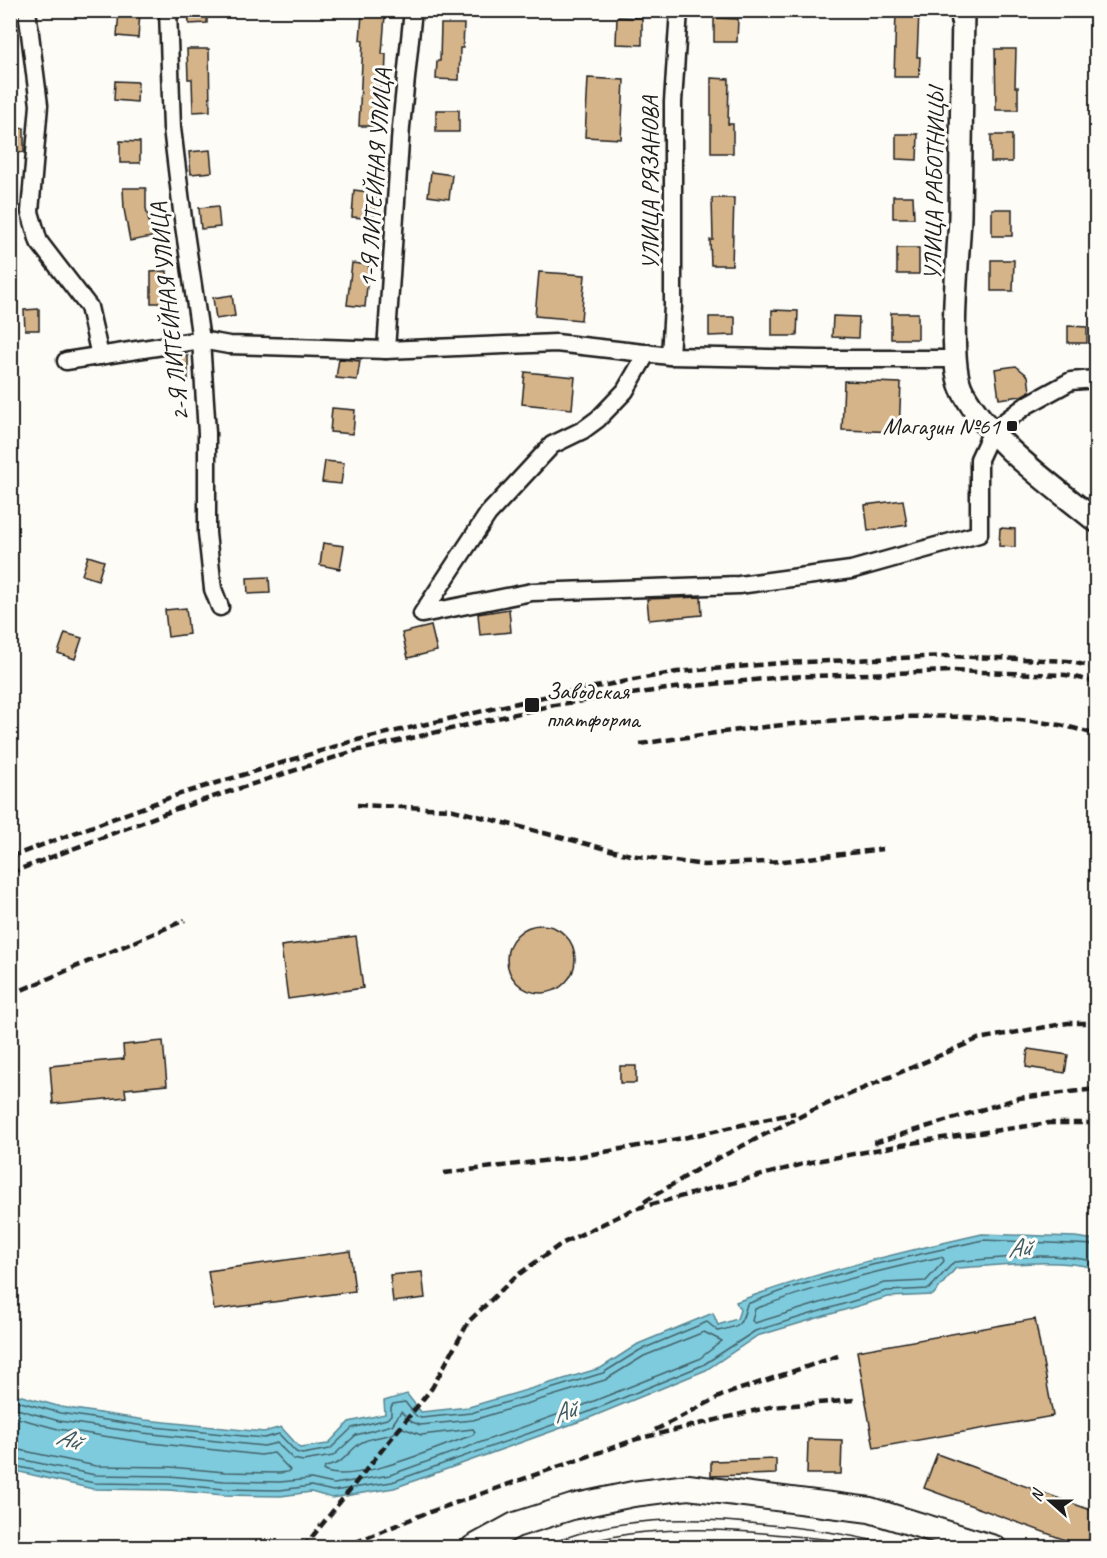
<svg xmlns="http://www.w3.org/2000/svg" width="1107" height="1558" viewBox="0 0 1107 1558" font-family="Caveat,sans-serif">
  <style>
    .water { fill: #7ecbdd; stroke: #578590; stroke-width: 1.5 }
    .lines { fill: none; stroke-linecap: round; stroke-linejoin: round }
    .shore { stroke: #436269; stroke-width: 1.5 }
    .building { fill: #d6b489; stroke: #1c1c1c; stroke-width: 1.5 }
    .minor-casing { stroke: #1c1c1c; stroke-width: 21 }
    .tertiary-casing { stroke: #1c1c1c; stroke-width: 26 }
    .secondary-casing { stroke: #1c1c1c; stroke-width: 28 }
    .minor { stroke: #fdfcf7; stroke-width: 16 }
    .tertiary { stroke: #fdfcf7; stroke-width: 21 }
    .secondary { stroke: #fdfcf7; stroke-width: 24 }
    .tram { stroke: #1c1c1c; stroke-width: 1.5 }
    .rail { stroke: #1c1c1c; stroke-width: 4.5; stroke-dasharray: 9 4.5; stroke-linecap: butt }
    .poi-dot { fill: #1c1c1c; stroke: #fdfcf7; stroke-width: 2 }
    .labels { text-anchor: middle; stroke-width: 6; stroke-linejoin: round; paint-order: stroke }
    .street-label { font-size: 24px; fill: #1c1c1c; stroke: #fdfcf7 }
    .poi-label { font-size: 24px; fill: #1c1c1c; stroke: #fdfcf7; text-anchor: end }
    .water-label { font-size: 26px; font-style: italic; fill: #3e5960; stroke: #fdfcf7 }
  </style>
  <rect width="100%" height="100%" fill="#fdfcf7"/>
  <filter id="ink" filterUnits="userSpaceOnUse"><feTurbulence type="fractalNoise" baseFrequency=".0167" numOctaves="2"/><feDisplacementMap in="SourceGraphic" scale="12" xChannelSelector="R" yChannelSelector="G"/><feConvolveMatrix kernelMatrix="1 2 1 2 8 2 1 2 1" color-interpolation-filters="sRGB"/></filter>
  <g filter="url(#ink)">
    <path class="water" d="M982,1234L1075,1237L1096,1240V1268C1050,1257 1003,1266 956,1268L933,1295L888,1297L757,1336L706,1370L589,1418L394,1488L332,1498L311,1492L281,1496L224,1495L169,1490L93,1489L11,1470V1393L61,1407L145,1420L264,1432L281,1427L300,1448L328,1444L349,1422L385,1414L384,1401L407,1394L421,1412L469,1407L601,1368L638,1344L713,1313L718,1325L737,1319L740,1310L736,1302C816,1272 898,1253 982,1234Z"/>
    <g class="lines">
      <g class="shore">
        <path d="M940,1257L943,1258L944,1261L926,1281L885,1283L755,1323L752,1321L755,1309C815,1286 878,1271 940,1257Z"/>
        <path d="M10,1399L60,1413L144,1426L264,1438L279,1434L296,1452L302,1454L330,1449L352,1428L387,1419L391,1415V1407L393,1404L405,1402L416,1416L421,1418L471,1413L603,1373L640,1350L707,1322L718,1331C742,1326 741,1325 747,1304L793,1287L872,1265L983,1240L1096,1245"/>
        <path d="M10,1407L59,1421L143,1433L264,1446L277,1443L293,1459L303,1461L333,1456L356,1435L392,1425L401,1412L412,1422L420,1425L473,1420L605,1380L644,1356L704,1332L722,1341L699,1359L584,1405L390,1475L334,1484L311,1479L280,1482L224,1481L169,1476L95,1475L10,1457"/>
        <path d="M10,1416L58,1429L142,1442L261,1455L274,1453L290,1470L287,1472L279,1473L225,1472L170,1467L96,1466L10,1448"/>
        <path d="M403,1428L421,1435L473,1429L475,1432L473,1435C441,1446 354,1485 324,1471L325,1467C345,1463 345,1455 359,1444C371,1435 389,1439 403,1428Z"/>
        <path d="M10,1465L94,1483L169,1484L224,1489L280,1490L311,1486L333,1491L392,1482L586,1413L703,1365L755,1331L886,1291L929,1289L954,1262C1001,1258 1051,1251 1096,1262"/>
      </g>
    </g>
    <g class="building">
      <path d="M188,10H207V23L189,24Z"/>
      <path d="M119,11L140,13L138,38L117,36Z"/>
      <path d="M896,12H919L917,57H920L919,77H894Z"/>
      <path d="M362,14L385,15L382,54H386L385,81H380L379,126H359L363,41L360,40Z"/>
      <path d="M617,17L642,18V45L616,44Z"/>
      <path d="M714,18L738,19L737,42H714Z"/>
      <path d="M441,24H464L463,48H460L459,80L436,79L437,61H440Z"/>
      <path d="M187,49H209L210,111L193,112L192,79H188Z"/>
      <path d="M995,49H1016L1015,87H1018V110H996Z"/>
      <path d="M588,78L624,80L621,139L585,137Z"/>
      <path d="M711,78L729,79L728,124H733V153H711Z"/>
      <path d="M115,81L138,82L137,102L114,100Z"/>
      <rect x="436" y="110" width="23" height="22"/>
      <path d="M24,128V152L10,154V130Z"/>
      <path d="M896,134H918L917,160L896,159Z"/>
      <rect x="991" y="135" width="21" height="27"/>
      <path d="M120,141L140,142V163H120Z"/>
      <path d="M210,150L212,172L191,174L189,152Z"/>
      <path d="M431,172L452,175L449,199L428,196Z"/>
      <path d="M123,188H146V208L152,237L130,241L124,209Z"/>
      <path d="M354,190L376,193L374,219L352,217Z"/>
      <path d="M893,196H913L914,218H893Z"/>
      <path d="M712,198H734L732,265H711L710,240H713Z"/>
      <path d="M218,206L220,227L201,229L199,208Z"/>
      <rect x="992" y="209" width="20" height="27"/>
      <rect x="897" y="248" width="22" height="26"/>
      <path d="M991,260H1014L1013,291H991Z"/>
      <path d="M352,263L369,265L365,307L347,305Z"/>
      <path d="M167,271V303H151V272Z"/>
      <path d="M539,272L585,275L581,320L535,316Z"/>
      <path d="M232,295L235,316L216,319L213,298Z"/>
      <path d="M39,309V330H25L24,310Z"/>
      <path d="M772,310L798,311L797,336H772Z"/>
      <rect x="891" y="313" width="27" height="26"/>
      <path d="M833,316L859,317L858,338L832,337Z"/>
      <path d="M709,317H735V335L709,336Z"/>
      <path d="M1068,326L1087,327V343H1068Z"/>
      <path d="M175,356H188V380L175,379Z"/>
      <path d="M339,359L360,361L357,380L336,378Z"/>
      <path d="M1016,366L1028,376L1030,391L1021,396L999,399L995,369Z"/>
      <path d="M525,372L575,377L572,409L522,404Z"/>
      <path d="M844,381L901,383L899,432L842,430Z"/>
      <path d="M332,408L355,410L353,434L330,432Z"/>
      <path d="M325,461L344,463L341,484L322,482Z"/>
      <path d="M903,500L907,525L868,531L865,505Z"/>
      <path d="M1000,528L1015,529V547L999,546Z"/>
      <path d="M323,543L344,546L340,569L320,565Z"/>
      <path d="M88,556L104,561L98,580L82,575Z"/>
      <path d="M269,577L270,593L248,594L247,578Z"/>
      <path d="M701,597L702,615L649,620L647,599Z"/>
      <path d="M186,608L189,634L168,637L165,610Z"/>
      <path d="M509,609L511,632L480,635L478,614Z"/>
      <path d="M431,626L437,651L408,658L402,633Z"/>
      <path d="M65,633L82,638L75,659L58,653Z"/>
      <circle cx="541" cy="959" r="34"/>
      <path d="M356,936L363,988L288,999L281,946Z"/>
      <path d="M163,1041L167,1085L125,1089L126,1097L53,1104L50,1066L124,1059L123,1045Z"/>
      <path d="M1028,1049L1068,1055L1065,1073L1026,1067Z"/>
      <rect x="620" y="1066" width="16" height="17"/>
      <path d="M350,1251L355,1291L214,1310L208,1271Z"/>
      <path d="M422,1272L425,1298L393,1302L390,1275Z"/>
      <path d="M1035,1319L1053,1416L874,1448L857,1351Z"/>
      <path d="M808,1439L842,1440L841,1474H807Z"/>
      <path d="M937,1454L1096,1512V1548H1087L924,1488Z"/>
      <path d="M776,1459V1474L711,1476V1461Z"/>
    </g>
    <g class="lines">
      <g class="minor-casing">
        <g id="minor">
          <path d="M27,10L39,105L30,212L39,242L89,307L100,356"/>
          <path d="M168,10L172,128L183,219L201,340L207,433V533L213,589L220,607"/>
          <path d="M386,350L401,127L413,10"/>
          <path d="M647,353L625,391L598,419L583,430L552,445L488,514L422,614L532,592L739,585L851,570L979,534V459L992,431L1027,405L1071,381L1096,379"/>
          <path d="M670,356L673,306V102L679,10"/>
          <path d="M66,361L201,340L229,345L386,350L556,343L670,356L819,359H955"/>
        </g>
      </g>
      <g class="tertiary-casing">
        <path id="tertiary" d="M963,10C962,79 961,147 960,216C959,254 946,363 963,392C992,444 1051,484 1096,521"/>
      </g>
      <g class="secondary-casing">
        <path id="secondary" d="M473,1548L515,1525L572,1507L633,1494L688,1487L870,1510L994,1548"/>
      </g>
      <use href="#minor" class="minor"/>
      <use href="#tertiary" class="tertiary"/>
      <use href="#secondary" class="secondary"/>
      <g class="tram">
        <path d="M541,1548C612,1514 694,1517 770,1525C815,1529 858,1535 901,1548"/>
        <path d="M568,1548C656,1519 751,1531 841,1541"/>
      </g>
      <g class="rail">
        <path d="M640,744C749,727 857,714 966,717C1010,719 1055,720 1096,735"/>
        <path d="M357,805L450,809L630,855L704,865L784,861L883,849"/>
        <path d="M10,857L174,796L353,741L552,695L677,672L782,663L948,656L1068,661L1096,668"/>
        <path d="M10,873L179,808L351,752L554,705L674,688L783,677L951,671L1066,675L1096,682"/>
        <path d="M10,995L185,920"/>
        <path d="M874,1143L1019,1098L1096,1089"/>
        <path d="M444,1173L576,1157L683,1138L795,1113"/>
        <path d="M644,1202L701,1167L813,1110L978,1039L1068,1023H1096"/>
        <path d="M655,1430L723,1395L841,1355"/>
        <path d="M303,1548L432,1388L469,1321L515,1277L561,1244L634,1209L811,1162L929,1140L1049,1123H1096"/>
        <path d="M342,1548L421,1515L637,1439L770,1407L855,1400"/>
      </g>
    </g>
  </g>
  <g class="poi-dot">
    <rect x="1006" y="420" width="12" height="12" rx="3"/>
    <rect x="524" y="697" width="16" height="16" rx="3"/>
  </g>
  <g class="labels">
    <g class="street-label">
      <text transform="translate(375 178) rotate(-86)" y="8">1-Я ЛИТЕЙНАЯ УЛИЦА</text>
      <text transform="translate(650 183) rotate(-90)" y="8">УЛИЦА РЯЗАНОВА</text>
      <text transform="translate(934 184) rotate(-89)" y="8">УЛИЦА РАБОТНИЦЫ</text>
      <text transform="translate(169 312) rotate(-96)" y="8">2-Я ЛИТЕЙНАЯ УЛИЦА</text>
    </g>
    <g class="poi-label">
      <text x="1000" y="434">Магазин №61</text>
      <text x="546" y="699" text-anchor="start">Заводская<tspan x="546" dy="28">платформа</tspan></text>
    </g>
    <g class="water-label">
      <text transform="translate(1019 1247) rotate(-5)" y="9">Ай</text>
      <text transform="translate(564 1411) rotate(-19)" y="9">Ай</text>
      <text transform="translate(69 1438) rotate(18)" y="9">Ай</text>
    </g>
  </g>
  <rect width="1107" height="1558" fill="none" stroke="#fdfcf7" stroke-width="36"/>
  <rect x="18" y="18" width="1071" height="1522" fill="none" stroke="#1c1c1c" stroke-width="2" filter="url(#ink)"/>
  <g transform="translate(1050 1501) rotate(291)" stroke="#fdfcf7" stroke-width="4.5" paint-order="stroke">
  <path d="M0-4.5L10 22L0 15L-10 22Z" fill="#1c1c1c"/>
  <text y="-9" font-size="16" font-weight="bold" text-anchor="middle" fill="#1c1c1c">N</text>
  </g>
</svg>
